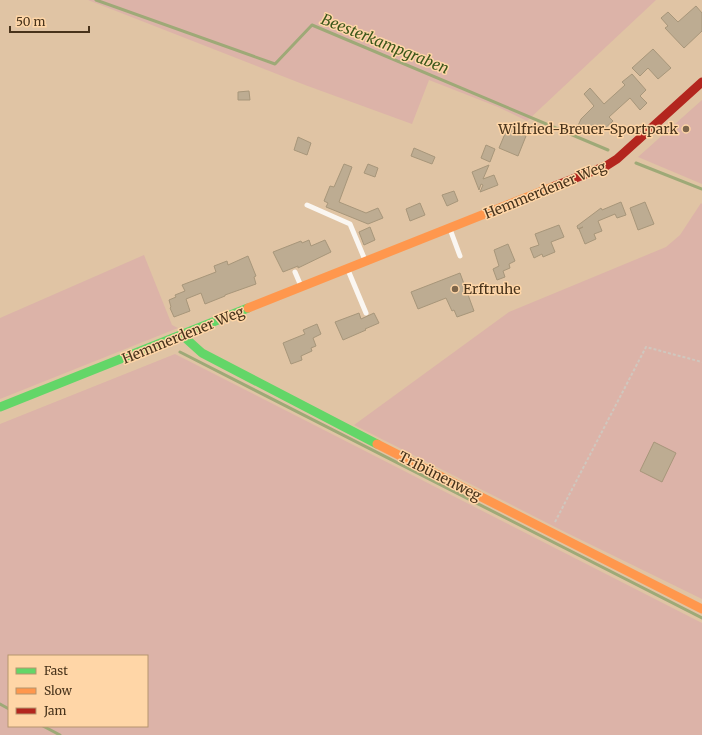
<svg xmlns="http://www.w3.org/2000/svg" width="702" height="735" viewBox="0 0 702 735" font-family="Merriweather,serif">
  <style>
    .green { fill: #dcb3a8; fill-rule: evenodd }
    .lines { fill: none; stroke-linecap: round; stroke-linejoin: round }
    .stream { stroke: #9ea977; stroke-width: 3 }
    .building { fill: #bdac92; stroke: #a7967a }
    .path { stroke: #d0c7be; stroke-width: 2; stroke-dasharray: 3 2; stroke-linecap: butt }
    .lane { stroke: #faf6f1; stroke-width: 5 }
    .fast { stroke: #63d668; stroke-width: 9 }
    .slow { stroke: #ff974d; stroke-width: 9 }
    .jam { stroke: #b3261e; stroke-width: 9 }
    .poi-dot { fill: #7d664b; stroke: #ffd6a7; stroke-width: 1.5 }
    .labels { text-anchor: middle; stroke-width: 3; stroke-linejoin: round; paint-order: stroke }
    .poi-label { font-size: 14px; fill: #48331b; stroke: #ffd6a7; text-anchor: end }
    .street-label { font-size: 14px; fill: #48331b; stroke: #ffd6a7 }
    .water-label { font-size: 15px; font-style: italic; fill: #3b561a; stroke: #ffd6a7 }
  </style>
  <rect width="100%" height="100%" fill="#e0c4a4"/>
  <g class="green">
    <path d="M88,0H656L527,121L498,107L429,80L412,124L305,85Z"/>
    <path d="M702,100V184L638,157Z"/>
    <path d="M701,203L702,204V599L565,532L354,425L509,312L666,247L680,235Z"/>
    <path d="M144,255L172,325L178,328L0,399V318Z"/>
    <path d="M175,354L702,623V735H0V424ZM9,656H147V726H9Z"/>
  </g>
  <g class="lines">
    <g class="stream">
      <path d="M96,0L275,64L312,25L608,150"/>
      <path d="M636,163L702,189"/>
      <path d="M180,352L702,618"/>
      <path d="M0,704L9,709"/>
      <path d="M43,726L60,735"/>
    </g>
  </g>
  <g class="building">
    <path d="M696,6L702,13V31L684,48L665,28L668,26L661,18L668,12L678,22Z"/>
    <path d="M653,49L671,68L658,79L648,68L640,76L632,68Z"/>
    <path d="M632,74L646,90L640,96L647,103L640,110L630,98L609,117L613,121L603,130L593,125L590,133L577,128L581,119L594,106L584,94L590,88L604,104L625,85L622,82Z"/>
    <path d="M249,91L250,100H238V92Z"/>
    <path d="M512,125L523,129L521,134L526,136L518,156L499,148L507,129L510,130Z"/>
    <path d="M298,137L311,143L307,155L294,150Z"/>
    <path d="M486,145L495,149L490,162L481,158Z"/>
    <path d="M414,148L435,157L432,164L411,156Z"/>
    <path d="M344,164L352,167L339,202L366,213L378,208L383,218L368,224L326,207L328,203L324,201L330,186L334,187Z"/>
    <path d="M368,164L378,168L375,177L364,173Z"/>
    <path d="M489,165L483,179L494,175L498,185L480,192L483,185L481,184L479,190L472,172Z"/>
    <path d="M454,191L458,201L447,206L442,195Z"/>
    <path d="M621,202L626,215L617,218L615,214L598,221L602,231L594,234L596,239L585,244L579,229L583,227L578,229L577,226L601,208L602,210Z"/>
    <path d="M645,202L654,224L638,230L630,208Z"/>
    <path d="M420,203L425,215L410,221L406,209Z"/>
    <path d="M559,225L564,237L551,242L555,252L543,257L542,254L534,258L530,248L539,245L535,234Z"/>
    <path d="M370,227L375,240L364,245L359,232Z"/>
    <path d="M309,240L311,246L325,240L331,252L298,268V266L283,272L273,252L301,241L302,243Z"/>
    <path d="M508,244L515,261L509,264L510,268L503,271L505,277L497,280L493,269L499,266L494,250Z"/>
    <path d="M248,256L256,276L254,277L256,284L225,295V296L205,304L201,293L186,299L190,311L174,317L170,308L171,307L169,300L176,297L175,295L185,291L182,285L216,272L214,266L227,261L228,265Z"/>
    <path d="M460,273L474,311L457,317L454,310L452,311L446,298L418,309L411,292Z"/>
    <path d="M359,313L361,319L374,313L379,323L365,329L366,330L343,340L335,322Z"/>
    <path d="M317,324L321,334L313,338L316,346L311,348L312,351L301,356L302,360L291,364L283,343L305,334L303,330Z"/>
    <path d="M654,442L676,453L662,482L640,471Z"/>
  </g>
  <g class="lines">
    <path class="path" d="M555,522L646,347L702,362"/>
    <g class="lane">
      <path d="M307,205L350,224L365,260"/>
      <path d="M450,229L460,256"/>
      <path d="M348,270L366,313"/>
      <path d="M295,272L301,286"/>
    </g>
    <g class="fast">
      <path d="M182,335L202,353L377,444"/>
      <path d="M0,407L248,308"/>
    </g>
    <g class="slow">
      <path d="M248,308L555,186"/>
      <path d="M377,444L702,609"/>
    </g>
    <path class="jam" d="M555,186L606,166L617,159L702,82"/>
  </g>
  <g class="poi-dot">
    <circle cx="686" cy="129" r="4"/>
    <circle cx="455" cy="289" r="4"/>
  </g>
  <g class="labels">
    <g class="poi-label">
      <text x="678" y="134">Wilfried-Breuer-Sportpark</text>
      <text x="463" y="294" text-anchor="start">Erftruhe</text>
    </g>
    <g class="street-label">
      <text transform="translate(545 190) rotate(-22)" y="5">Hemmerdener Weg</text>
      <text transform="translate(183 335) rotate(-22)" y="5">Hemmerdener Weg</text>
      <text transform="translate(440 476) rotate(27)" y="5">Tribünenweg</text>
    </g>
    <g class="water-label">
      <text transform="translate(385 44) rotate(22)" y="5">Beesterkampgraben</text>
    </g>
  </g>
  <rect x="8" y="655" width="140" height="72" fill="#ffd6a7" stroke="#b6956f"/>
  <rect x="16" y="668" width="20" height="6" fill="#63d668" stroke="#b6956f"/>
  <text x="44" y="675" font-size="12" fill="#48331b">Fast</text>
  <rect x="16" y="688" width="20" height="6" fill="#ff974d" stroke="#b6956f"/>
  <text x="44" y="695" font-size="12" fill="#48331b">Slow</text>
  <rect x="16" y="708" width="20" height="6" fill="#b3261e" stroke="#b6956f"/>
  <text x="44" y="715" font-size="12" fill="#48331b">Jam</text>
  <path d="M10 26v6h79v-6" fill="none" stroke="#48331b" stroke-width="2"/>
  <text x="16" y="26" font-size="12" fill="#48331b" stroke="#ffd6a7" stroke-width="3" paint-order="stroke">50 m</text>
</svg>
